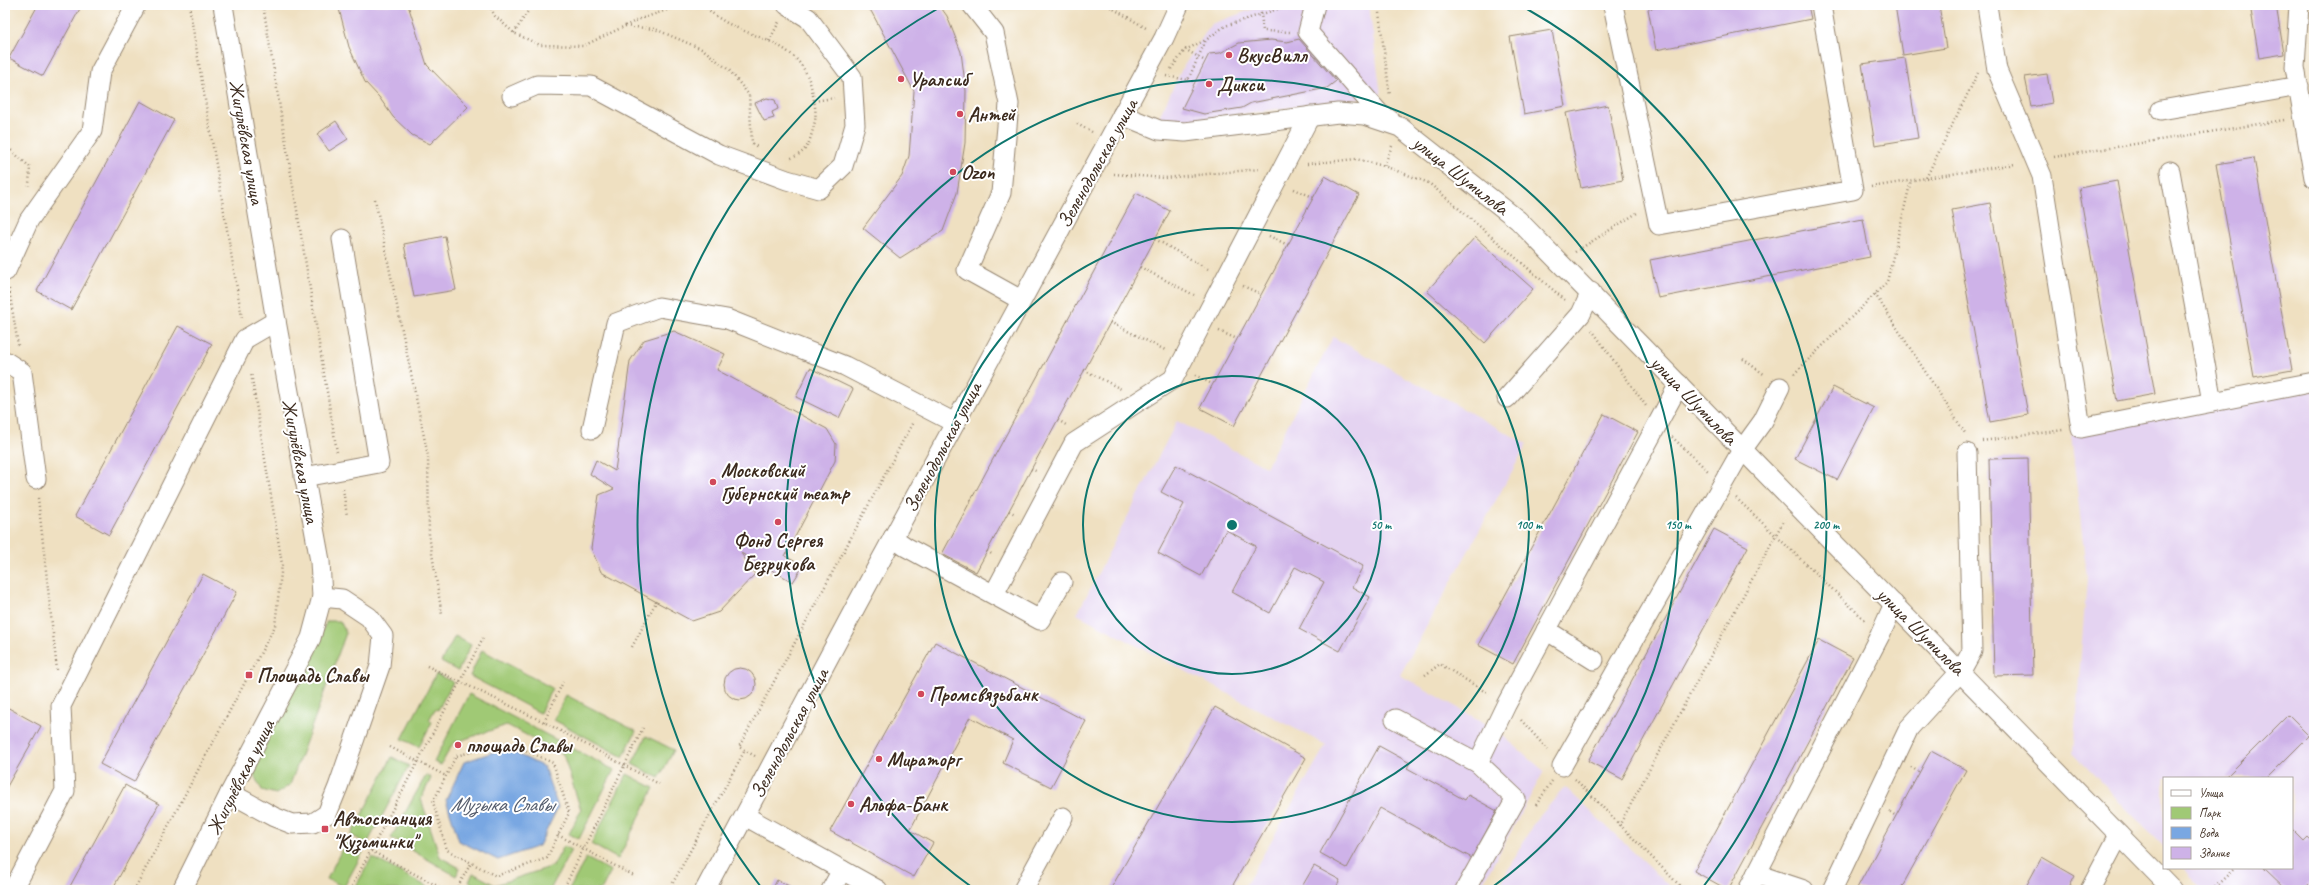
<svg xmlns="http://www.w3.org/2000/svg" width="2319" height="895" viewBox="0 0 2319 895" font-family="Caveat,sans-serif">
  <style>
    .built { fill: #e4d3f1 }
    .green { fill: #a0c975; stroke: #6e7a4a }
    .water { fill: #79a7e2; stroke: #5a6880 }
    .building { fill: #ceb2e8 }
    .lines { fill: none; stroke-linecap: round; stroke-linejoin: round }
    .minor-casing { stroke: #958570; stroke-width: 21 }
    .path { stroke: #958570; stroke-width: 2.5; stroke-dasharray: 1 3; stroke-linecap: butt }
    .minor { stroke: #fff; stroke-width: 19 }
    .ring { fill: none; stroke: #0f766e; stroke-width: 2 }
    .poi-dot { fill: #d1495b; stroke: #fff; stroke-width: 1.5 }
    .labels { text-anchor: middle; stroke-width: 4; stroke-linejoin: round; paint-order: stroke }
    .poi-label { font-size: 20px; font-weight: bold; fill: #3b2a1e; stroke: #fff; text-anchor: start }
    .street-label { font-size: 20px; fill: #3b2a1e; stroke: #fff }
    .water-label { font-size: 21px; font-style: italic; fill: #545c6c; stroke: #fff }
    .centre { fill: #0f766e; stroke: #fff; stroke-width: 2 }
    .ring-label { font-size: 12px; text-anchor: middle; font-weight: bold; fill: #0f766e; stroke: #fff; stroke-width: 4; stroke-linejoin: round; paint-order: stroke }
  </style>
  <rect width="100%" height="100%" fill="#fff"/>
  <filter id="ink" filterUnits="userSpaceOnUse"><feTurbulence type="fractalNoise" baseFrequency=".025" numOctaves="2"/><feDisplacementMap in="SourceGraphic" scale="8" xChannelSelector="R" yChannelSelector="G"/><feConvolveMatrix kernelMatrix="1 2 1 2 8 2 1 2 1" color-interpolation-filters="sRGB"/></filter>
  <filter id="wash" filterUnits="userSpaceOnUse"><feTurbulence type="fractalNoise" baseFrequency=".012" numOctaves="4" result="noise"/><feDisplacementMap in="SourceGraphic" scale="16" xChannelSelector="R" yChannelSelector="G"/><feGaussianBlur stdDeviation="0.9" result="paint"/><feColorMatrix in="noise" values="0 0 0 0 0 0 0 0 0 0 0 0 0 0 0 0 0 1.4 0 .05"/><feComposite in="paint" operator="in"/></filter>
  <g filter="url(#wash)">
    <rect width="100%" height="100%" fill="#efe0c1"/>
    <g class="built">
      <path d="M1265,5H1369L1381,95L1196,120L1158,119L1182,69L1211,24Z"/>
      <path d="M1333,337L1527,444L1400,675L1495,729L1544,771L1479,890H1243L1326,745L1077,614L1177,421L1266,467Z"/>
      <path d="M2314,386V890H2204L2183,868H2292V778H2164V848L2073,753L2087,578L2071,435Z"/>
      <path d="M1565,787L1666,883L1673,890H1497L1533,824Z"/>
    </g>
    <g class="green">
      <path d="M327,621H340L346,633L290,785L276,794L262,790L252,772Z"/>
      <path d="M455,636L471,645L458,671L441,662Z"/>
      <path d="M482,650L552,688L540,713L470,676Z"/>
      <path d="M436,674L453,682L438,710L435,709L429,720L432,722L419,747L402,739Z"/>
      <path d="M469,694L614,770L579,839L569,834L581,810L563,754L507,725L453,743L441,765L434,762Z"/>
      <path d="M566,695L636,731L623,757L554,720Z"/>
      <path d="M646,736L674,750L659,778L632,764Z"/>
      <path d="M392,757L409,766L367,844L351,835Z"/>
      <path d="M627,774L654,788L618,859L591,844Z"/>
      <path d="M426,775L431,778L421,799L440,857L460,868L456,876L391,838Z"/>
      <path d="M345,843L363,852L344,887L327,879Z"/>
      <path d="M564,846L571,850L550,890H485L469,882L473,873L495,885L553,866Z"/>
      <path d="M372,857L426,886L427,890H358L357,884Z"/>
      <path d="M586,858L611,871L601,890H569Z"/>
    </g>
    <path class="water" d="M505,748L544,767L558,807L539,846L498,860L459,841L446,800L464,762Z"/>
    <g id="blocks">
      <g class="building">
        <path d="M38,5H82L43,76L9,58Z"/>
        <path d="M338,5H408L427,65L468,107L430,144L412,135L393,117L379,97L365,82L349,47Z"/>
        <path d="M863,5H939L947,16L961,52L966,91L965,143L957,193L943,231L900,258L863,228L902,176L909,156L914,91L871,11Z"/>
        <path d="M1666,5H1808L1811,19L1656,50L1648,9Z"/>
        <path d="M1895,5H1939L1946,48L1903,55Z"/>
        <path d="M2250,5H2276L2284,54L2259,58Z"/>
        <path d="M1552,30L1565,106L1524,114L1510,37Z"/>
        <path d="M1299,39L1336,81L1327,88L1251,103L1242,108L1204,114L1182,108L1209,54L1220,53L1239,43L1271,40L1287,42Z"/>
        <path d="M1905,58L1918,138L1875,145L1862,64Z"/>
        <path d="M2047,74L2052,103L2031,107L2025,77Z"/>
        <path d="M767,98L775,100L778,109L772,112L774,118L764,121L755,103Z"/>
        <path d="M140,101L174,120L71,310L37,291Z"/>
        <path d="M1608,105L1623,180L1581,188L1566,113Z"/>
        <path d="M336,121L348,139L329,151L317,134Z"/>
        <path d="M2254,158L2292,370L2254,377L2216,164Z"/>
        <path d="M1325,176L1359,195L1234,426L1200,408Z"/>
        <path d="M2117,181L2155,394L2117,401L2079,188Z"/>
        <path d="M1136,193L1170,211L976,572L942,554Z"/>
        <path d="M1990,203L2028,415L1990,422L1952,210Z"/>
        <path d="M1863,219L1870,257L1658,298L1650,260Z"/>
        <path d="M445,236L456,290L414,297L404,244Z"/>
        <path d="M1475,237L1533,289L1485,343L1427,291Z"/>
        <path d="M178,326L212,344L109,535L75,516Z"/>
        <path d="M674,331L725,354L717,370L827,429L836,444L835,461L785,556L803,566L793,582L741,553L755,574L719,612L692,621L601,572L591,548L599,495L614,489L590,474L596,460L615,471L630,361L644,340Z"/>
        <path d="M810,368L853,389L839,418L796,397Z"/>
        <path d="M1833,387L1874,408L1837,480L1795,459Z"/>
        <path d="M1604,414L1638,432L1513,664L1478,645Z"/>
        <path d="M2028,458L2033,675L1994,676L1989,459Z"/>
        <path d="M1176,465L1363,566L1352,587L1370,597L1340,651L1299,629L1324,582L1295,567L1270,613L1232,592L1256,546L1226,530L1201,576L1158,553L1184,504L1161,492Z"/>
        <path d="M1714,529L1748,547L1622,779L1588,761Z"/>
        <path d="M203,574L237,592L134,782L100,764Z"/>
        <path d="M1819,640L1853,658L1728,890L1694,871Z"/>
        <path d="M935,642L1086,721L1051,787L1003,763L1013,740L970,717L910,830L933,843L914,877L830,831Z"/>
        <circle cx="740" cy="684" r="16"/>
        <path d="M5,706L41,726L5,790Z"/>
        <path d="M1215,707L1306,758L1230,890H1110Z"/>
        <path d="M2288,715L2309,736L2267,778H2225Z"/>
        <path d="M1379,746L1410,763L1407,768L1465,800L1468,795L1497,811L1472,858L1380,808L1347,868L1320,853Z"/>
        <path d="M1931,751L1966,770L1900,890H1856Z"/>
        <path d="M125,785L159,804L112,890H68Z"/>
        <path d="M2292,829L2304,841L2308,837L2314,843V879L2303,890H2287L2264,868H2292Z"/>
        <path d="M2042,857L2075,876L2068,890H2024Z"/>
        <path d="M1314,866L1340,880L1335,890H1300Z"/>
        <path d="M777,880L797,890H772Z"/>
      </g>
    </g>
  </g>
  <g filter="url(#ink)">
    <use href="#blocks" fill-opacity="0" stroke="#958570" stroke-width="1"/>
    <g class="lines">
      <g class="minor-casing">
        <g id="minor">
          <path d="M972,5L994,33L1009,104L1001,193L967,270L1021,300"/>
          <path d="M1315,5L1308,32L1380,114L1390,120"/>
          <path d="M1613,5L1659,225L1853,190L1821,5"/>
          <path d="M1987,5L1997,70L2042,176L2081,428L2314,382"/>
          <path d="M2299,5L2295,67L2314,178"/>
          <path d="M512,96L537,85L591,86L719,155L787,180L819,189L843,166L855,125L852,77L808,18L787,5"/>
          <path d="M2161,110L2299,86"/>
          <path d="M1122,115L1159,130L1185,132L1338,113L1364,115L1400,127L1518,220L2173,890"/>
          <path d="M2170,171L2212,402"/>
          <path d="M6,271L29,220L92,131L100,72L136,5"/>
          <path d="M5,361L22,372L36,479"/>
          <path d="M1507,398L1581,314L1591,292"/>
          <path d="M592,429L616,323L659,307L727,319L845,366L955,423"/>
          <path d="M304,477L379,463L342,239"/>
          <path d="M893,538L906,547L1040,620L1062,582"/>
          <path d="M994,594L1074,443L1173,379L1310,116"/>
          <path d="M1546,630L1594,660"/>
          <path d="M1395,719L1478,763"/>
          <path d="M1562,766L1742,450L1763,421L1780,387"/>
          <path d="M230,793L274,817L292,824L313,823L327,814L338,787L380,666L383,636L369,617L342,599L322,597"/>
          <path d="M745,816L878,890"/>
          <path d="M1756,874L1804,890"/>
          <path d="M13,890L65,791L61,706L245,339L276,321"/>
          <path d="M182,890L230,793L311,638L322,597L320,561L276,321L223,5"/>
          <path d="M705,890L856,606L1164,38L1179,5"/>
          <path d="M831,890L842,870"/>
          <path d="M1023,890L1063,817"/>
          <path d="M1465,890L1516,799L1478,763L1506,705L1679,384"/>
          <path d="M1748,890L1880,635L1894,604"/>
          <path d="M1832,890L1909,728L1961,671L1972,651L1967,453"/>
          <path d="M2090,890L2119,835"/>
        </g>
      </g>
      <g class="path">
        <path d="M189,5L242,318"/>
        <path d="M263,5L337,452"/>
        <path d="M489,5L495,16L514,33L540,45L583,46L640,19L682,5"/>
        <path d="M704,5C738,44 802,30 813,95C815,106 817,115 814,125C809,144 808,152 789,159"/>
        <path d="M1107,5L1146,28"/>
        <path d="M1260,5L1263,31L1290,32"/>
        <path d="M1378,5L1390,96"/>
        <path d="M625,26L655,29L704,50L730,71L749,95L752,143L757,147"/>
        <path d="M514,33L532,5"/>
        <path d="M769,41L779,22"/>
        <path d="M1185,49L1205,61"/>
        <path d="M1171,69L1185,50L1206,40"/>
        <path d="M1166,76L1188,80L1206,40L1225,26L1290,5"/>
        <path d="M1188,80L1195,82"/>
        <path d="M814,101L834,98"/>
        <path d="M1077,124L1092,132"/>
        <path d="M5,145L30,167L29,186"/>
        <path d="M1392,146L1384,166L1429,183L1566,301"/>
        <path d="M2054,157L2284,120"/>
        <path d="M1307,164L1356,159L1384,166"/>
        <path d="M1114,174L1165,178L1260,169"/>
        <path d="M1926,178L2015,164"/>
        <path d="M1871,187L1926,178L1978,73"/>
        <path d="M1294,189L1313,197"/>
        <path d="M375,199L428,456L429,535L442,615"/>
        <path d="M1269,236L1288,245"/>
        <path d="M1155,239L1208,269"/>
        <path d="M1575,252L1637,213"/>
        <path d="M1140,267L1194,295"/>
        <path d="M1243,286L1261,294"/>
        <path d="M9,289L18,345"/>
        <path d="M1875,294L1965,433"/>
        <path d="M1110,322L1167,351"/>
        <path d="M1592,330L1646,406"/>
        <path d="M1219,331L1237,339"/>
        <path d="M1743,359L1765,375"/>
        <path d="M1084,370L1121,389"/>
        <path d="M1794,374L1887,282L1911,180"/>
        <path d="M1195,375L1212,384"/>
        <path d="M1058,420L1066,425"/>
        <path d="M1672,437L1708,471"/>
        <path d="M1982,441L2063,430"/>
        <path d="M1031,469L1038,472"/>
        <path d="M343,489L347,516"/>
        <path d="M38,498L57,670"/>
        <path d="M1736,498L1866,621"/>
        <path d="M1009,511L1015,514"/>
        <path d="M987,551L993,555"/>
        <path d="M632,647L656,602"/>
        <path d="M427,666L544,722L659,784"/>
        <path d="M1425,675L1440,664L1489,694"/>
        <path d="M1521,720L1548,750"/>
        <path d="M544,722L563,682"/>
        <path d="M508,742L553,763L569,813L547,858L496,876L447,850L433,802L456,756Z"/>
        <path d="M390,747L446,776"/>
        <path d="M755,756L739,747L913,422"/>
        <path d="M1911,767L1920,773"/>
        <path d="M1575,779L1684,890"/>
        <path d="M1536,805L1552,781"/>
        <path d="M1890,812L1896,816"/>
        <path d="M1619,826L1784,520"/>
        <path d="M558,835L634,876"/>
        <path d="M343,836L445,890"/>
        <path d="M134,890L275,626L282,564L251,373"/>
        <path d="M353,890L352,886L483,638"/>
        <path d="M456,890L471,863"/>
        <path d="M563,890L643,728"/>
        <path d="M669,890L745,750"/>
        <path d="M2212,890L2235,868"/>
      </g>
      <use href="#minor" class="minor"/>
    </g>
  </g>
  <g class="ring">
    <circle cx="1232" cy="525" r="149"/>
    <circle cx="1232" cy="525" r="297"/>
    <path d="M973 888A446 446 0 1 1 1491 888"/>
    <path d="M761 887A594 594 0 0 1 944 5M1520 5A594 594 0 0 1 1703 887"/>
  </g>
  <g class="poi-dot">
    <circle cx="1229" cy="55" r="4"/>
    <circle cx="901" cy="79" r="4"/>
    <circle cx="1209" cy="84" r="4"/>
    <circle cx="960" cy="114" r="4"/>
    <circle cx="953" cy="172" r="4"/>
    <circle cx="713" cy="482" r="4"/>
    <circle cx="778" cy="522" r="4"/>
    <rect x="245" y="671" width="8" height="8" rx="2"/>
    <circle cx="921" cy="694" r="4"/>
    <circle cx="458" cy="745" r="4"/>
    <circle cx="879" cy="759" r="4"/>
    <circle cx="851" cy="804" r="4"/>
    <rect x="321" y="825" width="8" height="8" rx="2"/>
  </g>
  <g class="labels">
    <g class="poi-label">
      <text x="1237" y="62">ВкусВилл</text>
      <text x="909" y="86">Уралсиб</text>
      <text x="1217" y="91">Дикси</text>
      <text x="968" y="121">Антей</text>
      <text x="961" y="179">Ozon</text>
      <text x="721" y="477">Московский<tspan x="721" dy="23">Губернский театр</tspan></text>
      <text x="778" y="547" text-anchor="middle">Фонд Сергея<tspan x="778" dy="23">Безрукова</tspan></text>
      <text x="257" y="682">Площадь Славы</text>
      <text x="929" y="701">Промсвязьбанк</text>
      <text x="466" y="752">площадь Славы</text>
      <text x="887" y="766">Мираторг</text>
      <text x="859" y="811">Альфа-Банк</text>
      <text x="333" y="825">Автостанция<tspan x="333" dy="23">"Кузьминки"</tspan></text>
    </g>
    <g class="street-label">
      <text transform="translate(247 142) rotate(80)" y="7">Жигулёвская улица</text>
      <text transform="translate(1097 163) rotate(-61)" y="7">Зеленодольская улица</text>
      <text transform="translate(1461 175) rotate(38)" y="7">улица Шумилова</text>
      <text transform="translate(1694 400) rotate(46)" y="7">улица Шумилова</text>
      <text transform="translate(942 447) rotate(-62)" y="7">Зеленодольская улица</text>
      <text transform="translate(301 461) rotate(79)" y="7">Жигулёвская улица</text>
      <text transform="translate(1921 631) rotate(45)" y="7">улица Шумилова</text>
      <text transform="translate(789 733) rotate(-62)" y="7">Зеленодольская улица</text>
      <text transform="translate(240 777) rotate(-63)" y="7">Жигулёвская улица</text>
    </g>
    <g class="water-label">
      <text x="502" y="811">Музыка Славы</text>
    </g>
  </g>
  <circle cx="1232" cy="525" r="6" class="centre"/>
  <g class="ring-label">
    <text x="1381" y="529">50 m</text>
    <text x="1529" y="529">100 m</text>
    <text x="1678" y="529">150 m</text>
    <text x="1826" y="529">200 m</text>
  </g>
  <rect width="2319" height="895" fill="none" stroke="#fff" stroke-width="20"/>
  <rect x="2163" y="777" width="130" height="92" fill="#ffffff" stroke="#b1aaa5"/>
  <rect x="2171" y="790" width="20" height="6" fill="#ffffff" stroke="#b1aaa5"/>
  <text x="2199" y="797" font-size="12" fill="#3b2a1e">Улица</text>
  <rect x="2171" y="807" width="20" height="12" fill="#a0c975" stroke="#b1aaa5"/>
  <text x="2199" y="817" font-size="12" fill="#3b2a1e">Парк</text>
  <rect x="2171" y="827" width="20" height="12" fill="#79a7e2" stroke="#b1aaa5"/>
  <text x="2199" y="837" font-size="12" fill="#3b2a1e">Вода</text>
  <rect x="2171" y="847" width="20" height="12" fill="#ceb2e8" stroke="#b1aaa5"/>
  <text x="2199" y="857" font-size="12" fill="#3b2a1e">Здание</text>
</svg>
